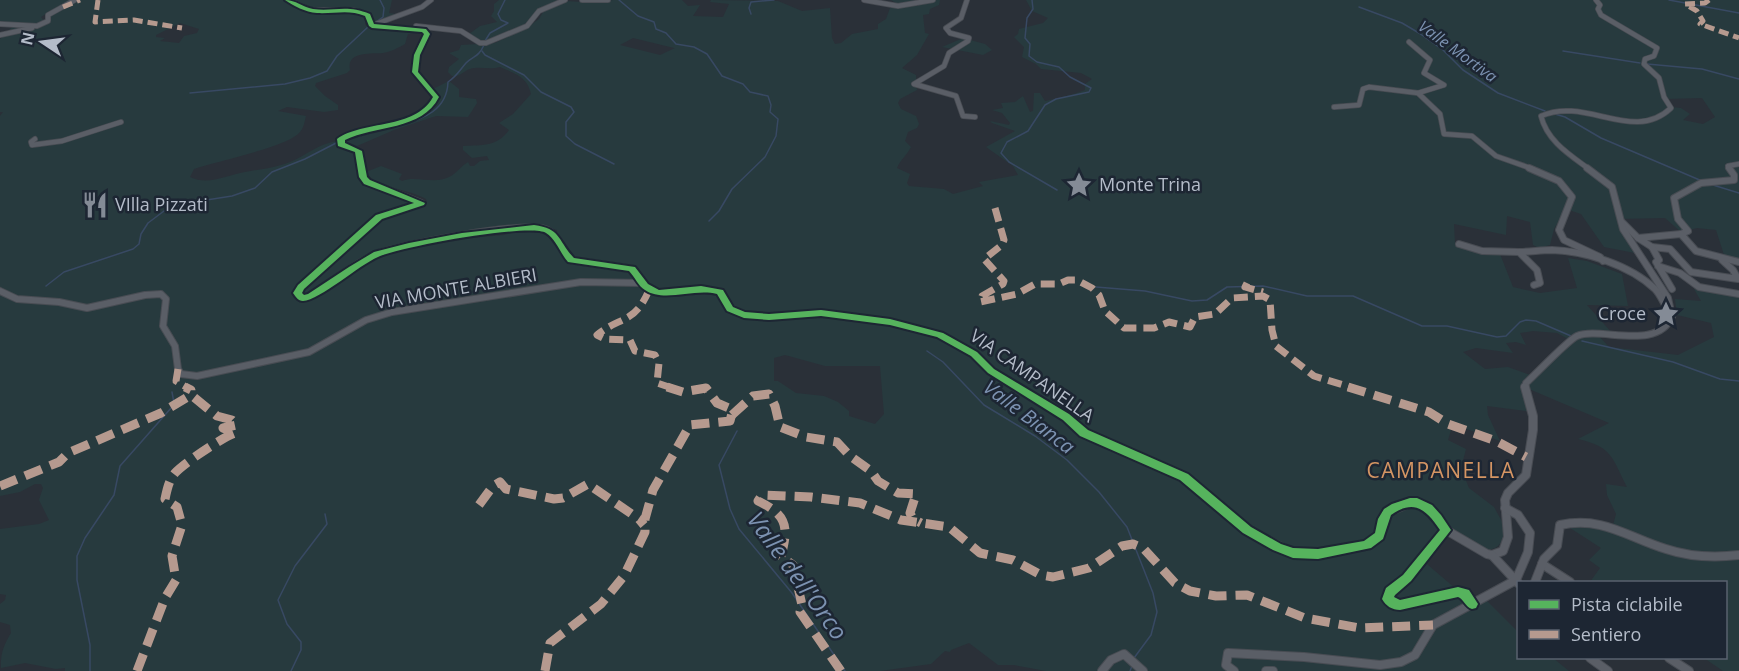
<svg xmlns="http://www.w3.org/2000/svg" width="1739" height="671" viewBox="0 0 1739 671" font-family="'Open Sans',sans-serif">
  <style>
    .green { fill: #273a3e; fill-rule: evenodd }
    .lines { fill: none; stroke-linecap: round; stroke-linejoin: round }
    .stream { stroke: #384963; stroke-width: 1.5 }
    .minor-far2-casing { stroke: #484c53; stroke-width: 6 }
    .minor-far1-casing { stroke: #484c53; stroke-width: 8 }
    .minor-casing { stroke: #484c53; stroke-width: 10 }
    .minor-far2 { stroke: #5a5e66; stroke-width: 4.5 }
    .minor-far1 { stroke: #5a5e66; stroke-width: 6 }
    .minor { stroke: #5a5e66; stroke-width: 8 }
    .quiet-far2 { stroke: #b69a8f; stroke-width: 5; stroke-dasharray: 10 5; stroke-linecap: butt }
    .quiet-far1 { stroke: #b69a8f; stroke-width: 7; stroke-dasharray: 14 7; stroke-linecap: butt }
    .quiet { stroke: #b69a8f; stroke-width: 9; stroke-dasharray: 18 9; stroke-linecap: butt }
    .cycleway-casing { stroke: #1d2633; stroke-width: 4 }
    .cycleway { fill: #56b35d; fill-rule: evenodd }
    .labels { text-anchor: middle; stroke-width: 5; stroke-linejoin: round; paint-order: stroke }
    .far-water-label { font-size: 16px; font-style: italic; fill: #7c92b1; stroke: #1d2633 }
    .poi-label { font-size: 18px; fill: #b4bcc9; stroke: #1d2633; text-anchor: start }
    .street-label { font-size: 18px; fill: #b4bcc9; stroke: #1d2633 }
    .water-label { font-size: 20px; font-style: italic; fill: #7c92b1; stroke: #1d2633 }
    .quarter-label { font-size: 21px; letter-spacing: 1.5px; fill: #d59563; stroke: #1d2633 }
    .near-water-label { font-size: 24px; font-style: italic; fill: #7c92b1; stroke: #1d2633 }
  </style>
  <rect width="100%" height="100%" fill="#2a3038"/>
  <g class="green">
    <path d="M0,0H73L44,15L41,17L44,21L41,24L0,22Z"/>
    <path d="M78,0H392L389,13L396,14L393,16L371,22V14C352,6 337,9 318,9C308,9 298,5 289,3L308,12L342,9L365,15V25L369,27L420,32L408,34L405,44C398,48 390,52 383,53C371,54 346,51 350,70L347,73L316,83L315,86L325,96L338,105V110L324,112L287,107L278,111L306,116C305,119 304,128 300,132C288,147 217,161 194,169L190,177C208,186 227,175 245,172C261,169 275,168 290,162C307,155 318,144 337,141V144L353,152L356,169L363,184L418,203L374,219L295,289L293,297L300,300L317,295L366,263L388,253L459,239L504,235L528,229L545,232L558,240L557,230L536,224L471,232L360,259L311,292L307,294L302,292L386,217L419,208L427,203L426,199C410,189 374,188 366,172L381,166L402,174L399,179L402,181C416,175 434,185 449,177C456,174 461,166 468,162L470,166H474L480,161L489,160L487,156L472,158L463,150V146C482,145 497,147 509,130L499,123L513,114L531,94C527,76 515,74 500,67C490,70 479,66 470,69C463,71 461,77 452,76L448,72L449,67L459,59L449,53L459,50L461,45L495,43L528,27L539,19L543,12L566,1L597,3L613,0H682L688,6L700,5L693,16L723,17L729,4L710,2L711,0L778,1L802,11L830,8L832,38L835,44L841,43L852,34L878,29V24L886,19L890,8L899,5L891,0H940L939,5L930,9L929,14L923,15L925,33L929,34L917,55L902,68L916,75L917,90L900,99L898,103L901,109L916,116L919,124L917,128L908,132L905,141L911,147C907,155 901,159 897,168L910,174L907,183L909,186L944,189L953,194L983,186L979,182L1018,175L1013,166L986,147L1015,131L992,123L990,121L1009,125L1010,123L1002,113L992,110L1003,108L1001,103L1015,102L1023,96L1030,112L1033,111L1034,93H1040L1045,101C1059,98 1072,95 1085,90V84L1092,79L1081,73L1041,69L1036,64L1022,57L1024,47L1014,37L1018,34L1019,29L1043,23L1048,18L1032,11L1026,0H1739V263L1724,255L1716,230L1697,228L1681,232L1665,218L1617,219L1635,253L1604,247L1581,214L1566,209L1554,229L1550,245L1539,248L1533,245L1530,222L1507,216L1506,235L1454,224L1455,244L1482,253L1500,254L1513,287L1540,293L1577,288L1568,258L1587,261L1622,274L1628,306L1587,305L1612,333H1596L1609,347L1678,355L1714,337L1711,323L1677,315L1675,299L1701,301L1694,289L1739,295V671H1723L1704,658H1726V582H1590L1600,568L1589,560L1601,548L1567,526L1577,524L1612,529L1616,514L1607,495L1606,484L1627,487C1612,458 1613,447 1578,439L1609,423L1529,389L1534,412L1487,406L1488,415L1500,441L1453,424L1448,440L1466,449L1461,468L1469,488L1494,507L1505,527C1505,539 1500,549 1487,550L1445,526L1421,559L1476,606L1487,601L1518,632V658H1553L1569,671H1046L1014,665H998L969,643L951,650L950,652L945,651L931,664L880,671H65V668L56,669L25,663L1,668C0,655 4,644 11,633L10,625L0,622V604L5,600L6,595L0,594V529L39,524L49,520L39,500L43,488L41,484H35L20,492L0,496V116L3,112H0V39L14,25H45L48,23L49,15ZM180,23L199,29L197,33L184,36L179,43L160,41L165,38L156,37V35ZM633,38L674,48H675L660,55L620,45ZM1702,98L1715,117L1703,124L1683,120L1690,114L1681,108L1671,107L1665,99ZM1533,331L1557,333L1572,341L1536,377L1508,367L1485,369L1463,352L1476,348L1513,353L1506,343L1516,342L1526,345L1520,333ZM785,355L825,366H880L884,414L875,424L849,416V411L838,402L824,396L796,393L778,381H774V358Z"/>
    <path d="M499,0H560L537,11L523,26L492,41H481L469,34L480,26L497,22L491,16L494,11V4Z"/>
    <path d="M963,38L985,44L992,50L983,55L942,47Z"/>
    <path d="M449,81L459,89V97L476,99L477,103L468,117L436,116L394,130L357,146L345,141L350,137C371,131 437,122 438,96L433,89Z"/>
  </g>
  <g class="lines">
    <g class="stream">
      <path d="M619,0L638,16L654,22L656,29L666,33L676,44L694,47L707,54L722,76L743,84L750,92L768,96L771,105L770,112L778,119L776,136L765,157L732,189L719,211L709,221"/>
      <path d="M1032,0L1033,9L1027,18L1025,38L1030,44L1029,56L1037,62L1059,67L1070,77L1091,88L1089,92L1056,99L1045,105L1028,131L1007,142L1001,153L1009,162L1057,190"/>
      <path d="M1669,0L1739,13"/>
      <path d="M1359,7L1402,23L1419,33L1443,50L1463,70L1498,93L1545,111"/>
      <path d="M751,14L749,8L751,2L774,0"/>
      <path d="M376,22L383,17L384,8L380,0"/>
      <path d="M485,41L490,33L508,23L501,20L498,14L505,0"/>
      <path d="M482,51L485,55L524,75L541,92L571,107L574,112L566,122V136L575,144L614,164"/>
      <path d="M1563,51L1640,63"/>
      <path d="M1647,64L1702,69L1739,79"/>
      <path d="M190,93L285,84L310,78L327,71L337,56L369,26"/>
      <path d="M1555,114L1565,117L1601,138L1702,181"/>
      <path d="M400,125C424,119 447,110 448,82C457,76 459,71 466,63C474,55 478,58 484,45"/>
      <path d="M344,140L387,128"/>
      <path d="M1713,185L1739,193"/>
      <path d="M46,286L64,272L133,249L139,244L141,234L148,223L164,211L181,204L232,196L255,188L272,172L305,159L338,142"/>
      <path d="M1096,287L1145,291L1192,301L1207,300L1227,287L1263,286L1307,296H1353L1422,326H1447L1497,337L1506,336L1520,322L1526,320L1536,321L1571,336"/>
      <path d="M1582,341L1673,362L1720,379L1739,381"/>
      <path d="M927,351L943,362L984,405L1035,436L1067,460L1099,492L1127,527L1153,593L1157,612L1151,635L1134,658"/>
      <path d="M737,431L719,465L730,509L739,529L792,593L845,671"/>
      <path d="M90,671V645L77,580V556L85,538L114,495L120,466L172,407L174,403L172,392"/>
      <path d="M291,671L301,650V642L287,624L278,600L295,566L327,524L325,514"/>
      <path d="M1130,671L1132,666"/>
    </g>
    <g class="minor-far2-casing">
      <g id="minor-far2">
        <path d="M288,0L310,10H353L368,15L372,26L424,30L427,34L417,55L415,72L436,97C419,130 370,124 341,139V144L358,151L362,169"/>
        <path d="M582,0H608"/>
        <path d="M864,0L898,6L933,0"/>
        <path d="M967,0L961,18L946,28L950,33L969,38L968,41L949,53L944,66L914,84L956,96L963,116L975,117"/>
        <path d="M0,24L37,26L48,21V15L75,0"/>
        <path d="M373,25L422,7L431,0"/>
        <path d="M416,26L461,31L480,43H486L527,26L539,11L565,0"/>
        <path d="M0,35L32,28"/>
        <path d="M1409,42L1430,60L1424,73L1444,85L1418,93L1440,114L1444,134L1472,136L1496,156L1533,169"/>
        <path d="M1334,107L1359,105L1363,89L1369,87L1418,93"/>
        <path d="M35,139L31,142L32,145L62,141L121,122"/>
        <path d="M1589,169C1570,155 1547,141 1541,116C1586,96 1633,144 1671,108L1664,97L1659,78L1644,64L1645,59L1654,56L1657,48L1601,15L1598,9L1600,5L1596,0"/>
        <path d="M1730,169L1728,166L1739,164"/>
      </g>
    </g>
    <g class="minor-far1-casing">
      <g id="minor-far1">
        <path d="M361,168L363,177L367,182L421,203L379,217L301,287L297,293L302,298L311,296C332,282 353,264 377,254C401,244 522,222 545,229C557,233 563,251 571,260L632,269C638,275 641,283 647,288C663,299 698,286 720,292L730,309L744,315L769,317L821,313L890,322L940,335L974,354L991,371L1019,388"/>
        <path d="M1529,168L1559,181L1572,197L1559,230L1564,240L1600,257L1603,261"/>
        <path d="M1623,223L1638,238"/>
        <path d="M1681,234L1688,231L1678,219L1674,198L1701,183L1734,180V175L1729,168"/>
        <path d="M1459,244L1482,251L1519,252"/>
        <path d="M1652,247L1670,249L1691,272L1738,279L1733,270L1722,260"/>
        <path d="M1658,266L1680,273L1699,287L1739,294"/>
        <path d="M1534,285L1540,283L1537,270L1519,252C1530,252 1541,250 1552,250C1585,251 1630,265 1655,289C1662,296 1665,308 1672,316"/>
        <path d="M1672,289L1656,262L1659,260L1652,247L1638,238L1681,234L1696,251L1739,262"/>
        <path d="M0,291L17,299L59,302L87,308L145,295L161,294L166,299L163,326L175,346L178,369L181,374L197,376L309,352L366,320L392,312L581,282L642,283"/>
        <path d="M1525,388L1526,383C1536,374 1568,340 1577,336C1600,326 1658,352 1672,316L1668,298L1623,229L1612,187L1587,168"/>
      </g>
    </g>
    <g class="minor-casing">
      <g id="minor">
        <path d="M1016,387L1066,417L1084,433L1184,477L1247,530L1293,553L1318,554L1367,545L1379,536L1388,512L1410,503H1417L1428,508L1446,530L1407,578L1390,592L1388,599L1395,605H1400L1458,592L1465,594L1472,604"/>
        <path d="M1446,530L1487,554L1492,555L1503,551L1508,537L1505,500L1508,493L1526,475L1533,430V416L1525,387"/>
        <path d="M1492,555L1518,583"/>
        <path d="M1542,564L1570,582"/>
        <path d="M1535,582L1544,559L1557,546L1560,525C1603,516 1627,537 1666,549C1690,557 1714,558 1739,555"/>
        <path d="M1590,658L1608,671"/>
        <path d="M1669,658L1689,671"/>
        <path d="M1102,671L1111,660L1124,654L1143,671"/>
        <path d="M1234,671L1226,665L1228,653L1304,657L1380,665L1401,662L1415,655L1433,625L1516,580L1528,552L1530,533L1518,515L1505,508"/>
        <path d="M1266,671H1273"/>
      </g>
    </g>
    <use href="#minor-far2" class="minor-far2"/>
    <use href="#minor-far1" class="minor-far1"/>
    <use href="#minor" class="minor"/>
    <g class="quiet-far2">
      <path d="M98,0L95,22L134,20L182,28"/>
      <path d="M1709,0L1705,3L1685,4L1697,11L1703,21L1700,24L1739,38"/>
      <path d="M63,7L80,0"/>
    </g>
    <g class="quiet-far1">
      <path d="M995,208L1004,240L1002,245L984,259L1004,281L1003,284L982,296L980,302L1017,294L1035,284H1059L1068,280H1077L1092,288L1099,295L1105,311L1124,328H1154L1169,322L1190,327L1195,317L1215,314L1232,298L1263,296L1270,300L1272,330L1276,346L1314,376L1353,388"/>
      <path d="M1247,283L1245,287L1263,292"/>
      <path d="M649,290C635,324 620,316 597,335L605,339L630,340L635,351L655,355L659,363L657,383L672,388"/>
      <path d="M178,369L176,381L188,388"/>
    </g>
    <g class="quiet">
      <path d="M1348,387L1429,412L1448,424L1496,441L1526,457"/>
      <path d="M732,415L753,396L769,394L775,406L780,427L806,437L837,442L850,456L871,471L878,481L898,493L916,494L910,513L913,519L921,523"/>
      <path d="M0,486L59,462L68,453L161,413L191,395"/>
      <path d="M479,505L493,486L500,482L506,489L554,499L563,498L588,484L639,519L644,525"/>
      <path d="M137,671L165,598L176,580L172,556L182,525L177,507L165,499C167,489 169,480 175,473C184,463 223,437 235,433L223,428L237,425L232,420L217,416L191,395V390L185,387"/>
      <path d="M545,671L550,643L601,604L624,576L645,532V519L653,490L690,425L730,421L732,413L729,408L717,403L706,388L683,392L667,387"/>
      <path d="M841,671L800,612L802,605L793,565L781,556C789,526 787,515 758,501L762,495L811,497L860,503L901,520L949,527L980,553L1013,560L1041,575L1053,577L1089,568L1122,546L1133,544L1143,548L1175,583L1190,591L1216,596L1247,595L1305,618L1360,628L1433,625"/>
    </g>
    <g class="cycleway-casing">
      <path id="cycleway" d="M285,0C296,0 302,7 313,9C334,12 346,4 370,14L374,24L426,29L430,34L420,55L418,72L439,97C422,131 375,125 345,140V143L362,151L367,177L370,180L425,203L424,205L382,219L304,289L302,293L304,295L308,294L349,267L374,252L409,243L462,233L534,225C562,229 557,240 574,258L635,267L648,284L659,290L701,286L723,290L733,307L745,312L769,314L821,310L890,319L943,333L977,352L994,369L1069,414L1088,430L1188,474L1251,527L1281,544L1293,548L1318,549L1364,541L1375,533L1378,519L1384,509L1392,504L1410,498H1417L1432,505L1441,515L1451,530L1411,581L1395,595L1394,597L1400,600L1458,587L1469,590L1478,604L1476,608L1472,609C1465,607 1464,599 1458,597L1400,610C1392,610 1386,606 1382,599L1386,588L1403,575L1440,530C1426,509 1414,499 1391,515L1383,539L1371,548L1318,559L1293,558L1273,550L1243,533L1180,480L1080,436L1063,420L988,373L971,356L937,337L890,325L821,316L769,320L744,318L727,311L717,294C694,288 664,303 645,290C638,286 635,277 629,271L568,262C560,253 556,239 546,233C529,223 399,247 378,257C359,265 320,300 303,301C298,301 296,297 293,293L298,285L376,215L414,203L364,184L359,177L355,152L338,146L337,139C363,120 415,130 433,97L412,72L414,55L424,34L422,32L372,28L369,26L365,16C349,9 334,14 317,13C305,12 294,6 285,0Z"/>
    </g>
    <use href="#cycleway" class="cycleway"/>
  </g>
  <defs>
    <g id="sight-bare" transform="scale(2.07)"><path d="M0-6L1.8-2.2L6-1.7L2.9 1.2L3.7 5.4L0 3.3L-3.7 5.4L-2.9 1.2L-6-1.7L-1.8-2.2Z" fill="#848b96" stroke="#1d2633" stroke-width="2.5" paint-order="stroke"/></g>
    <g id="restaurant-bare" transform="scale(2.07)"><path d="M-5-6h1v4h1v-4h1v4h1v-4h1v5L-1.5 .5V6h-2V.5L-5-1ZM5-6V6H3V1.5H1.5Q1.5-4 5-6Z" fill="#848b96" stroke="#1d2633" stroke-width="2.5" paint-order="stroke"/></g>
  </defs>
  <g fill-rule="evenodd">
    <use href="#sight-bare" x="1079" y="185"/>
    <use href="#restaurant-bare" x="95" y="205"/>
    <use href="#sight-bare" x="1666" y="314"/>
  </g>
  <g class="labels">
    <g class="far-water-label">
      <text transform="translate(1458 51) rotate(36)" y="6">Valle Mortiva</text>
    </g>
    <g class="poi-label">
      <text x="1099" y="191">Monte Trina</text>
      <text x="115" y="211">VIlla Pizzati</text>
      <text x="1646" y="320" text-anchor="end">Croce</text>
    </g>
    <g class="street-label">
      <text transform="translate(456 289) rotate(-10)" y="6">VIA MONTE ALBIERI</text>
      <text transform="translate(1032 376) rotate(35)" y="6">VIA CAMPANELLA</text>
    </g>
    <g class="water-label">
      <text transform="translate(1029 417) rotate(37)" y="7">Valle Bianca</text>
    </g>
    <g class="quarter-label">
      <text x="1441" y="478">CAMPANELLA</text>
    </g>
    <g class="near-water-label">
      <text transform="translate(797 576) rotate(54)" y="8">Valle dell'Orco</text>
    </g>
  </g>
  <rect x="1517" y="581" width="210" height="78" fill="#1d2633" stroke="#59626f" stroke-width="1.5"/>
  <rect x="1529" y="600" width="30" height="9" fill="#56b35d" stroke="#59626f" stroke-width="1.5"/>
  <text x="1571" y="611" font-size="18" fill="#b4bcc9">Pista ciclabile</text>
  <rect x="1529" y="630" width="30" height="9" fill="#b69a8f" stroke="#59626f" stroke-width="1.5"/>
  <text x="1571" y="641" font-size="18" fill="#b4bcc9">Sentiero</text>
  <g transform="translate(42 42) rotate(283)" stroke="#1d2633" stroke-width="4.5" paint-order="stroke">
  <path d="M0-4.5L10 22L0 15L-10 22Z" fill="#b4bcc9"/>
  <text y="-9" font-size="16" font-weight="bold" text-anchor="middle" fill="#b4bcc9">N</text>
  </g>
</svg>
